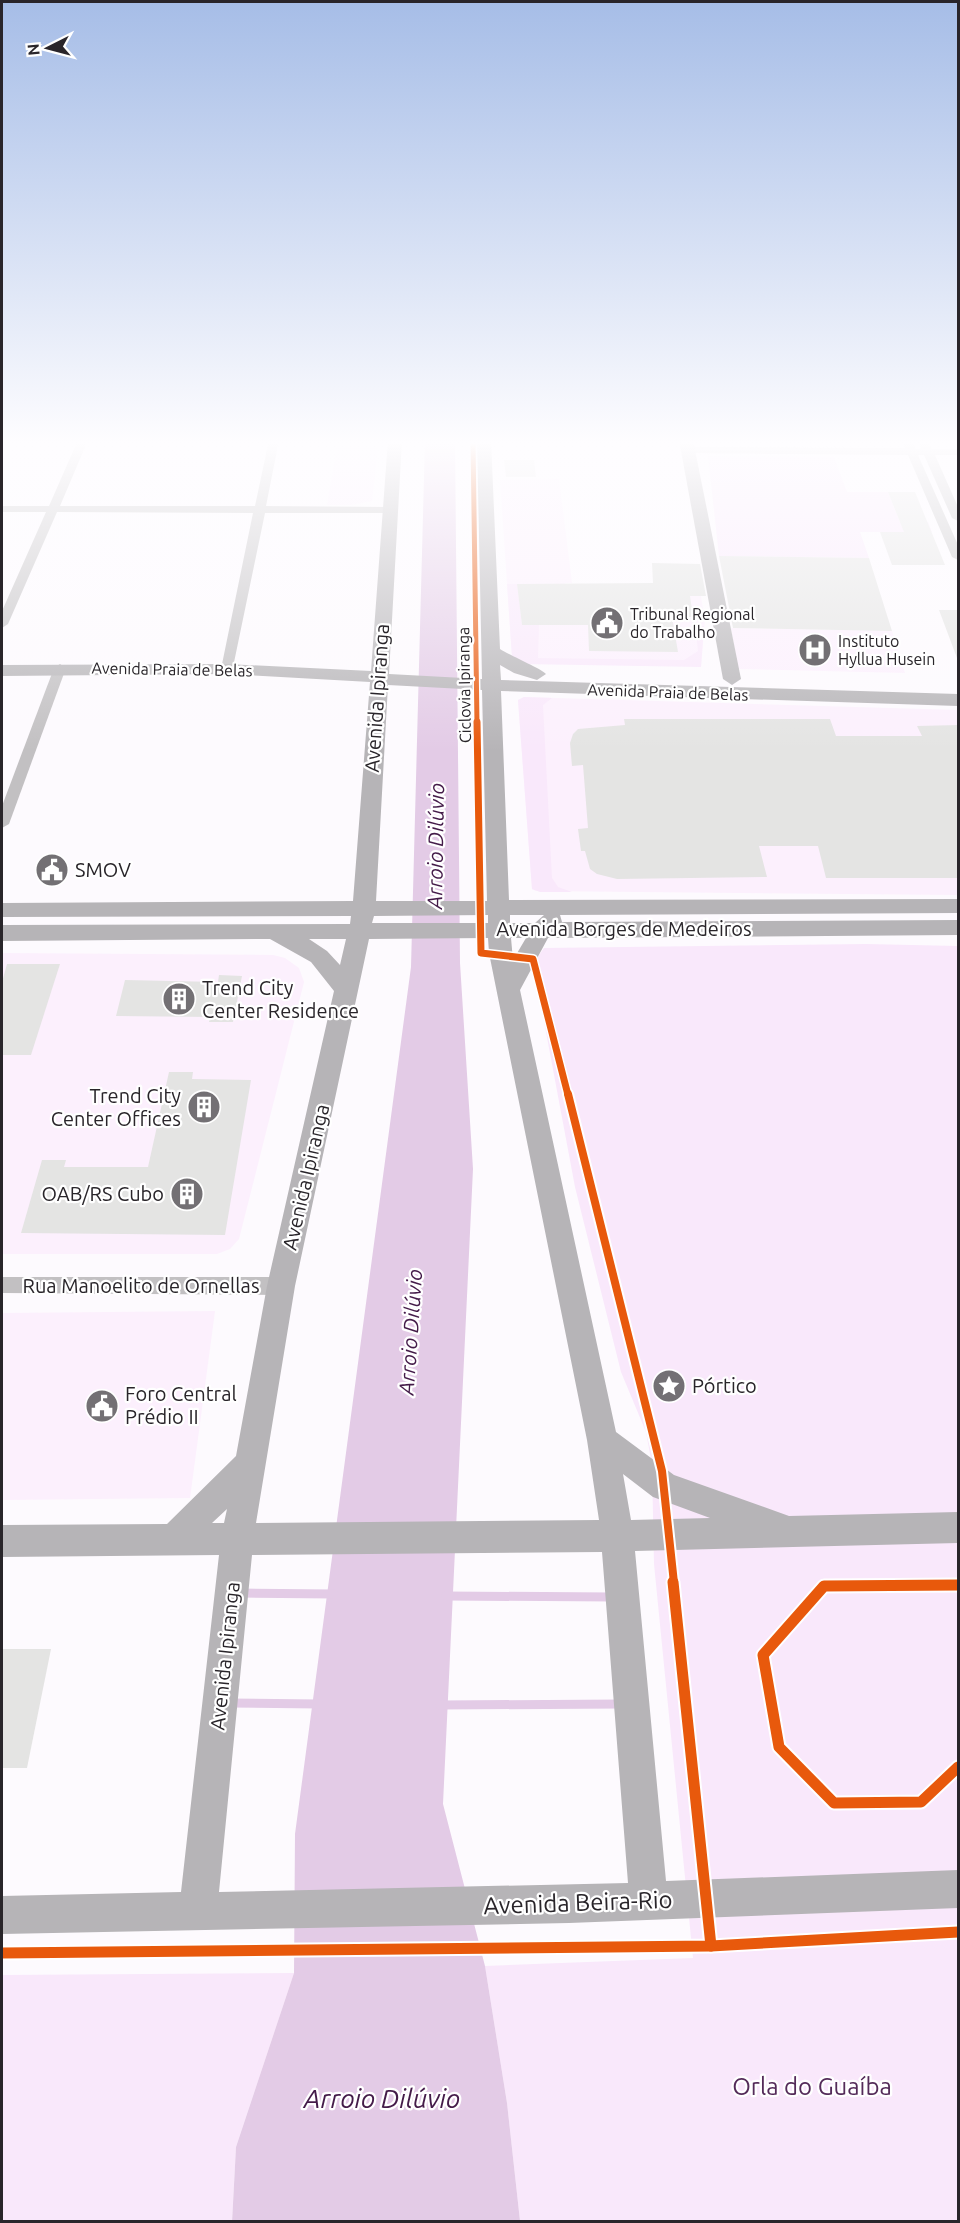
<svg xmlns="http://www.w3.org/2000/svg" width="960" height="2223" viewBox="0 0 960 2223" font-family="Ubuntu,sans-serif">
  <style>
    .built { fill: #fcf0fd }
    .green { fill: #f9e8fb }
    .water { fill: #e3cbe6 }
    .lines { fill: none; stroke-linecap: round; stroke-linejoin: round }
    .stream { stroke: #e3cbe6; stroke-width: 9 }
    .building { fill: #e4e4e3 }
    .street { fill: #c2c0c2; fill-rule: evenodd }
    .secondary { fill: #b6b4b7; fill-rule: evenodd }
    .cycleway-far3-casing { stroke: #fff; stroke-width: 8 }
    .cycleway-far2-casing { stroke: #fff; stroke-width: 10 }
    .cycleway-far1-casing { stroke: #fff; stroke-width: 12 }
    .cycleway-casing { stroke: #fff; stroke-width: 15 }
    .cycleway-far3 { stroke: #e8590c; stroke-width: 5 }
    .cycleway-far2 { stroke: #e8590c; stroke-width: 7 }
    .cycleway-far1 { stroke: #e8590c; stroke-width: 8 }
    .cycleway { stroke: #e8590c; stroke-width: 11 }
    .labels { text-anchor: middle; stroke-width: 4.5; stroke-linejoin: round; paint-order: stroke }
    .far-poi-label { font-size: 16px; fill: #29252a; stroke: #fff; text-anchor: start }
    .far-street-label { font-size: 16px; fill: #29252a; stroke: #fff }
    .street-label { font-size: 20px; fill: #29252a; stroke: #fff }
    .poi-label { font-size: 20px; fill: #29252a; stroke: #fff; text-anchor: start }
    .water-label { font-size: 21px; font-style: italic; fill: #441b49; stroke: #fff }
    .near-street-label { font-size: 24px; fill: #29252a; stroke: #fff }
    .near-park-label { font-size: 24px; fill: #542b59; stroke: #fff }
    .near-water-label { font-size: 26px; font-style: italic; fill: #441b49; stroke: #fff }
  </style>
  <rect width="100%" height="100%" fill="#fdfafe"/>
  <g class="built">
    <path d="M338,440H379L372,501L351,505H327Z"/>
    <path d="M559,479L572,583H565L566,593L701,596L705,621L701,667L512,657L500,480Z"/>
    <path d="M731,628L892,631L905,673L738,669Z"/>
    <path d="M524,697L958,710V895L536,891L532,889L518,700Z"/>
    <path d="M2,953L273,955L285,958L299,968L304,982L239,1239L230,1249L217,1254H2Z"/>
    <path d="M215,1311L190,1498L2,1500V1313Z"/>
  </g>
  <g class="green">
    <path d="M708,456L834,457L847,492H888L900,522H928L932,532H860L869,558L719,556Z"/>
    <path d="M507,584H517L522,625H539L538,658L684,660L698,651L695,626H704L701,667L521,664L512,657Z"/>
    <path d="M524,697L552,698L543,705L552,878L558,887L572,892H540L532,889L518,700Z"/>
    <path d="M866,944L958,946V2221H520L507,2103L485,1966L693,1958L654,1564L652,1465L646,1432L621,1372L575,1187L540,1000L537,958L544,948Z"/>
    <path d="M294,1973L236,2147L232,2221H2V1975Z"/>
  </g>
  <path class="water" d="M425,440H455L460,963L473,1169L443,1804L485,1966L507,2103L520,2221L232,2222L236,2147L294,1973L295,1834L411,967Z"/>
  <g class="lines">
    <g class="stream">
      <path d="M242,1593L334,1594"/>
      <path d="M446,1596L613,1597"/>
      <path d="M230,1703L319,1704"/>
      <path d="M440,1705L622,1704"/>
    </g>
  </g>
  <g class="building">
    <path d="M504,460H534L536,477H506Z"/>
    <path d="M888,492H915L945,565H892L880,532H904Z"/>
    <path d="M719,556L869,558L892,631L733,628Z"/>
    <path d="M652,563L700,564L706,596H690L693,617H672L678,652L589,651L588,625H522L517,584L653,583Z"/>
    <path d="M939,610H958V658H957Z"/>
    <path d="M624,719H830L836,736H922L917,726L958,725V878H826L818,846H759L767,877L617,879L597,874L590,869L585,851H581L578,829L588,828L583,765L572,766L570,743L573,734L578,729L625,725Z"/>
    <path d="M7,964H60L31,1055H2V982Z"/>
    <path d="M219,975L242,976L233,1022H209L210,1017L116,1016L125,980L218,982Z"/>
    <path d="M169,1072H193L192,1079L251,1080L225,1235L21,1233L42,1160H66L64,1167H148Z"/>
    <path d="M2,1649H51L27,1768H2Z"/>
  </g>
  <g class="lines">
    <g class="street">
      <path d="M78,440H88L60,506H255L269,440H279L266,506L390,507L396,510L390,513H265L232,672H222L221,669L253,513L57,512L8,624L2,628V611L46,512H2V506H49Z"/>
      <path d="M907,440L912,441L916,449H921L919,443L925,440L932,449H958V455H935L958,507V521L952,518L924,455H918L958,545V560L952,557L908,455L688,453L683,450L688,447L905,448L903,443Z"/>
      <path d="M60,664L66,668L9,824L2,828V806L54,668Z"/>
      <path d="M2,1277H281L288,1280L291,1286L288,1292L281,1295L2,1293Z"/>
    </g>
    <g class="secondary">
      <path d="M388,440H402L389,674L482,679L477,440H491L500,649C509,655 542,669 546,674L537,680L514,673L500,665L501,680L958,694V706L501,691L509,900L958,899V913L560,915L562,922L958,920V935L548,938L520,990L616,1432L674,1475L789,1516L958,1512V1543L635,1551L666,1881L958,1870V1908L569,1923L2,1934V1896L181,1892L219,1555L2,1557V1525L167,1524L236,1456L267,1286L334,991L311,962L270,939L2,941V925L350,924L351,916L2,917V903L353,901L370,682L227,674L2,676V665L227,664L371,671ZM388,685L482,690L487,901H376ZM488,915V923H372L374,916ZM510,915H544L535,923H510ZM488,938L489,953L587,1440L599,1520L256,1523L295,1286L369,939ZM511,938H526L513,960ZM309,939H346L340,965L327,951ZM623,1474L653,1497L710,1518L631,1520ZM227,1509L224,1523H212ZM602,1552L628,1883L219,1892L252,1555Z"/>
      <path d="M679,440H693L741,679L732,685L723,679Z"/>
    </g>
    <g class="cycleway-far3-casing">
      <path id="cycleway-far3" d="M473,440L477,724"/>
    </g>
    <g class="cycleway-far2-casing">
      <path id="cycleway-far2" d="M477,722L481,953L533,959L568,1095"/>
    </g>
    <g class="cycleway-far1-casing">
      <path id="cycleway-far1" d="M568,1094L662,1471L674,1583"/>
    </g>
    <g class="cycleway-casing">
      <g id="cycleway">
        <path d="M673,1582L711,1946"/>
        <path d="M958,1585L824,1586L763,1655L779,1747L834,1803L921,1802L958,1767"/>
        <path d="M2,1953L711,1946L958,1932"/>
      </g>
    </g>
    <use href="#cycleway-far3" class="cycleway-far3"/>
    <use href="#cycleway-far2" class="cycleway-far2"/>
    <use href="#cycleway-far1" class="cycleway-far1"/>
    <use href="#cycleway" class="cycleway"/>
  </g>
  <linearGradient id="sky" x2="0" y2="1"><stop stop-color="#a6bde7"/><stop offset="0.59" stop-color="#fefdff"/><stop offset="1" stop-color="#fefdff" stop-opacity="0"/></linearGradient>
  <rect width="960" height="751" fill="url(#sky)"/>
  <defs>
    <g id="civic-disc" transform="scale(1.725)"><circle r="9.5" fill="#737074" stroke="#fff"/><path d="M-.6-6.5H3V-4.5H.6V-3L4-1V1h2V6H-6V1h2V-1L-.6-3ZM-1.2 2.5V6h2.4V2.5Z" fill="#fff"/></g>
    <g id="hospital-disc" transform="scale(1.725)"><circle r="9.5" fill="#737074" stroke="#fff"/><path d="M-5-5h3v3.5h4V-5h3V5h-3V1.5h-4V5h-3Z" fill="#fff"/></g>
    <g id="building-disc" transform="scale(1.725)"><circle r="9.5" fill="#737074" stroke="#fff"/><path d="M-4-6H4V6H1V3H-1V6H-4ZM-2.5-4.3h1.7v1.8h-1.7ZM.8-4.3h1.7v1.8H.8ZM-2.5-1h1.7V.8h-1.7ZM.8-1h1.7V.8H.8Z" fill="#fff"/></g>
    <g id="sight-disc" transform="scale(1.725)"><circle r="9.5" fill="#737074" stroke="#fff"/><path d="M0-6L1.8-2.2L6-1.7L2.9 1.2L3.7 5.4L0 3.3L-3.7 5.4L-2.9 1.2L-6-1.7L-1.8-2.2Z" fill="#fff"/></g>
  </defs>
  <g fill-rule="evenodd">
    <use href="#civic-disc" x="607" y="623"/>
    <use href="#hospital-disc" x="815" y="650"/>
    <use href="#civic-disc" x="52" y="870"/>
    <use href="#building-disc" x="179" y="999"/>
    <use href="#building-disc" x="204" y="1107"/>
    <use href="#building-disc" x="187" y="1194"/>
    <use href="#sight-disc" x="669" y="1386"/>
    <use href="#civic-disc" x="102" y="1406"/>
  </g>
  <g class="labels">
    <g class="far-poi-label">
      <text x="630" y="620">Tribunal Regional<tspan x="630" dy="18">do Trabalho</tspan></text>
      <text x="838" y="647">Instituto<tspan x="838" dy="18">Hyllua Husein</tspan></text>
    </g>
    <g class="far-street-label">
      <text transform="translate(172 669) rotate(1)" y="6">Avenida Praia de Belas</text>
      <text transform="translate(464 685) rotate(-91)" y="6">Ciclovia Ipiranga</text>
      <text transform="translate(668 692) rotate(2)" y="6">Avenida Praia de Belas</text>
    </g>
    <g class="street-label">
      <text transform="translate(377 698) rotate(-86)" y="7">Avenida Ipiranga</text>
      <text x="624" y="936">Avenida Borges de Medeiros</text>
      <text transform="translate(306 1177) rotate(-77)" y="7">Avenida Ipiranga</text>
      <text x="141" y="1293">Rua Manoelito de Ornellas</text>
      <text transform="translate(225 1656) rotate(-84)" y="7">Avenida Ipiranga</text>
    </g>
    <g class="poi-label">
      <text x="75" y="877">SMOV</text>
      <text x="202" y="995">Trend City<tspan x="202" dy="23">Center Residence</tspan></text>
      <text x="181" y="1103" text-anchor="end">Trend City<tspan x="181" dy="23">Center Offices</tspan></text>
      <text x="164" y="1201" text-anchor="end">OAB/RS Cubo</text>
      <text x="692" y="1393">Pórtico</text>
      <text x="125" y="1401">Foro Central<tspan x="125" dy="23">Prédio II</tspan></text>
    </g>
    <g class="water-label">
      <text transform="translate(436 846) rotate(-89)" y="7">Arroio Dilúvio</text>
      <text transform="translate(411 1332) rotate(-86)" y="7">Arroio Dilúvio</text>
    </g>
    <g class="near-street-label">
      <text transform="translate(578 1903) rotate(-2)" y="8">Avenida Beira-Rio</text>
    </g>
    <g class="near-park-label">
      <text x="812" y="2095">Orla do Guaíba</text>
    </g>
    <g class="near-water-label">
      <text x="382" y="2108">Arroio Dilúvio</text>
    </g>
  </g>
  <rect width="960" height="2223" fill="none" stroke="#29252a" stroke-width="6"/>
  <g transform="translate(48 48) rotate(264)" stroke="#ffffff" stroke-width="4.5" paint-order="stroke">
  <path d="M0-4.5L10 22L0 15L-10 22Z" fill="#29252a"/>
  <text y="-9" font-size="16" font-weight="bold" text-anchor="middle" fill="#29252a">N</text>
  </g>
</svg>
